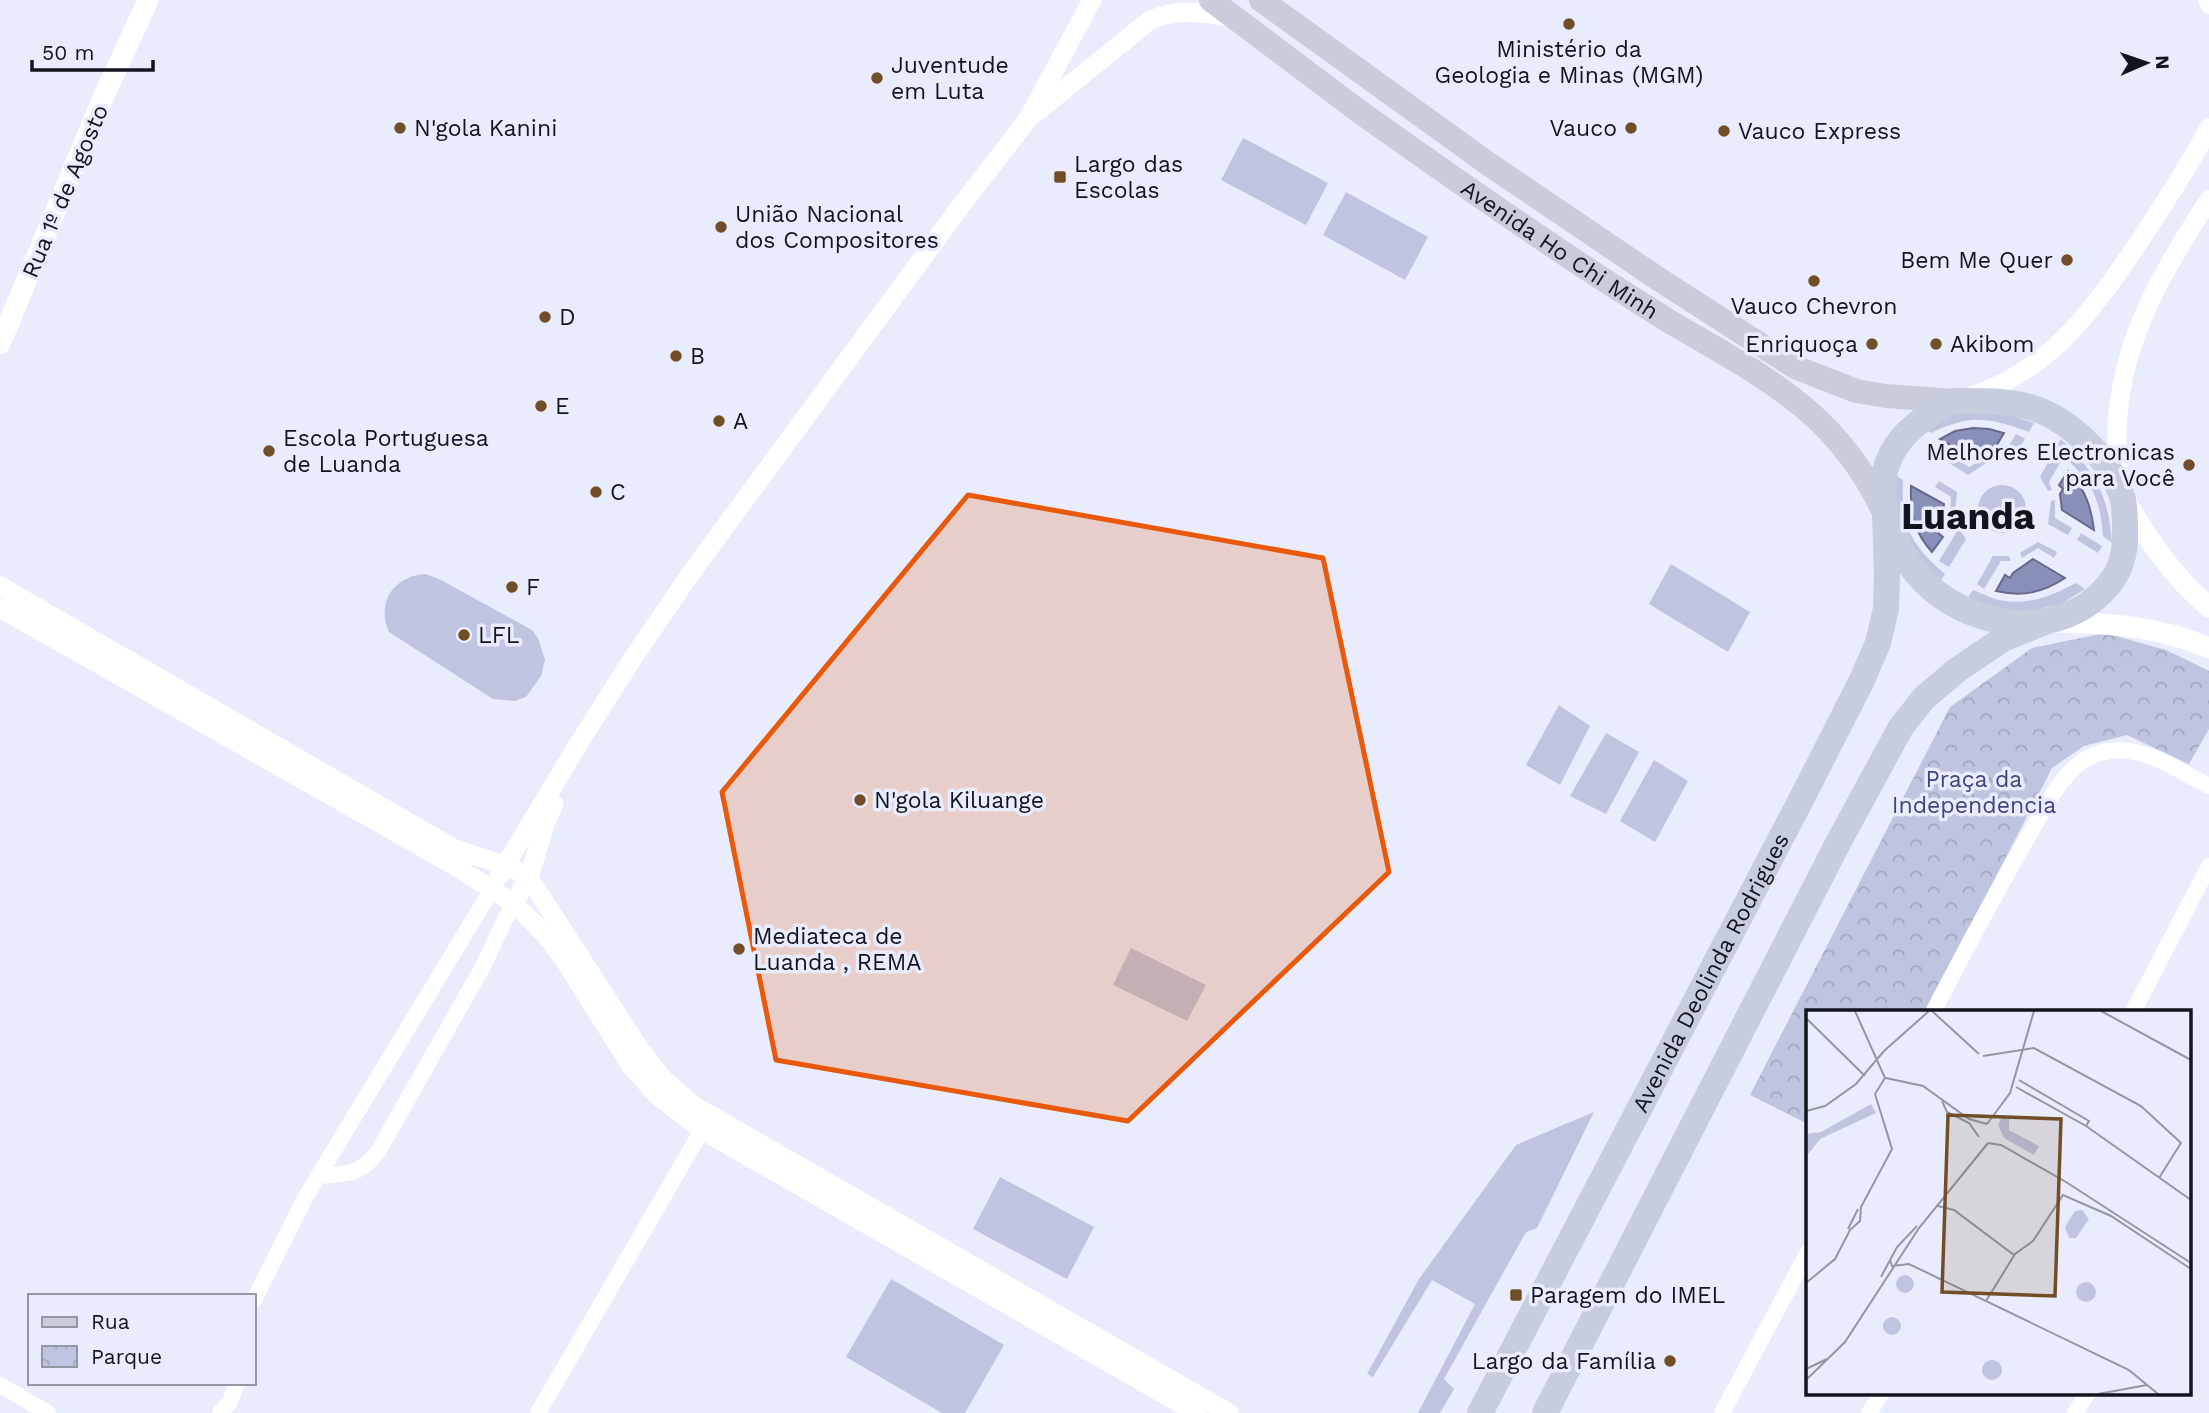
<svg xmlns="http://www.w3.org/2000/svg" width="2209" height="1413" viewBox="0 0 2209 1413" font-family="'Work Sans',sans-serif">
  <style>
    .grass { fill: #bfc4e0 }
    .park { fill: url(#park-crowns) }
    .water { fill: #888fb9; stroke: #656a8a; stroke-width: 2 }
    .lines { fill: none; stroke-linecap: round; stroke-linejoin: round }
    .minor { stroke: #fff; stroke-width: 16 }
    .tertiary { stroke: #fff; stroke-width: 19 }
    .secondary { stroke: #fff; stroke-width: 21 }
    .primary { stroke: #c9ccda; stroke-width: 24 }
    .trunk { stroke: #c8ccdf; stroke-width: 26 }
    .marked { fill: #e8590c; fill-opacity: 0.2; stroke: #e8590c; stroke-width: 5; stroke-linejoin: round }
    .poi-dot { fill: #714e27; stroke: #e9ecfc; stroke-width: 2.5 }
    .labels { text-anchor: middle; stroke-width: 7; stroke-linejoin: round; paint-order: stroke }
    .poi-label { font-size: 23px; fill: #13151e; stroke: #e9ecfc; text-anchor: start }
    .street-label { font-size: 23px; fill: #13151e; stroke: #e9ecfc }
    .park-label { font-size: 23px; fill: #3f457d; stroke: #e9ecfc }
    .town-label { font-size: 37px; font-weight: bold; fill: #13151e; stroke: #e9ecfc }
    .inset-road { fill: none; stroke: #9396a3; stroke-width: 2 }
    .view { fill: #714e27; fill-opacity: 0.15; stroke: #714e27; stroke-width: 3.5 }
    .inset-edge { fill: none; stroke: #13151e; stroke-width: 3.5 }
  </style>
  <defs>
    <pattern id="park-crowns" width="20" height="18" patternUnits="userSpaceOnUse" patternTransform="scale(1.75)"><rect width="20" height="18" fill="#bfc4e0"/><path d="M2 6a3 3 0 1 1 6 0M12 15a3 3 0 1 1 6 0" fill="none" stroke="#a3a8c0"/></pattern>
  </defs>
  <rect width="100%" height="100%" fill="#e9ecfc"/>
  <g class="grass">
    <path d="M1243,138L1328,183L1306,225L1221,180Z"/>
    <path d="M1346,192L1428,237L1405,280L1323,235Z"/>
    <path d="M1978,411L2007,414L2034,423L2029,432C1988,417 1970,414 1931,433L1923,429L1950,415Z"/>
    <path d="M2016,434L2025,439L2012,460H1997L1995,455H2003Z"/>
    <path d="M2061,439C2096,474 2108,493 2112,543L2103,536C2100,492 2088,477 2055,449Z"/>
    <path d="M2052,455L2061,461L2049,482L2052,490L2048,491L2040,477Z"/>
    <path d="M1953,457L1969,467L1984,458L1986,463L1968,475L1949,463Z"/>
    <path d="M1893,474L1903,480C1901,526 1910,544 1945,574L1939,584L1900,536Z"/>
    <path d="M1939,481L1957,492L1955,514L1950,516L1951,497L1935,487Z"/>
    <circle cx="2002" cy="509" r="24"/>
    <path d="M2055,500V518L2072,528L2068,535L2048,524L2051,501Z"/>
    <path d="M1957,525L1966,539L1949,567L1939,561L1956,533L1953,526Z"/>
    <path d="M2081,533L2102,546L2098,553L2077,540Z"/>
    <path d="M2038,542L2057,552L2054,558L2038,548L2022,558L2020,553Z"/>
    <path d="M1993,556H2009L2011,561H2001L1984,589L1977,584Z"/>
    <path d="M1671,564L1750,612L1728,652L1649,604Z"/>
    <path d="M426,574L441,580L532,630L538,638L545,660L541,676L526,697L515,701L493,699L389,632C376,603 393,576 426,574Z"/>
    <path d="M2076,583L2085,589L2061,604L2031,611H1999L1966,600L1973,590C1981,593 1991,598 1999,600C2027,606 2052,596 2076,583Z"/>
    <path d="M1559,705L1590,726L1560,785L1526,765Z"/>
    <path d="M1606,733L1639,752L1606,814L1570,796Z"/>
    <path d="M1654,760L1688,781L1655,842L1620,821Z"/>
    <path d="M1131,948L1206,985L1187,1021L1113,985Z"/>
    <path d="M1594,1112L1537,1228L1526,1232L1444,1379L1454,1389L1440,1413H1418L1475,1304L1432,1280L1373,1377L1367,1374L1419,1279L1516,1145Z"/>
    <path d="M1000,1177L1094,1227L1067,1279L973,1229Z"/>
    <path d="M891,1279L1004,1345L965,1413H942L846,1357Z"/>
  </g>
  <path class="park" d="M2105,633L2166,650L2209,671V729L2189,764L2127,735L2084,746L2052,768L1926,1012H1808V1124L1750,1095L1950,707L2032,648Z"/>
  <g class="water">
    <path d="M1973,428L1989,429L2004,433L1995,448L1990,446L1987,451L1972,458L1940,439L1955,431Z"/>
    <path d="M2068,471C2085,489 2091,506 2094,530L2062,510L2060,494L2063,489L2059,485Z"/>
    <path d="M1911,486L1944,504L1941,529L1938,533L1943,537L1932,552C1914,532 1910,513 1911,486Z"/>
    <path d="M2033,559L2065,578C2042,593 2023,597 1996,591L2005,575L2010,578L2013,573Z"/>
  </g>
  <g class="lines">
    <g class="minor">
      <path d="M2206,0L2209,6"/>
      <path d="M1933,1012C1964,953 1994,895 2028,837C2041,815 2053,789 2072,770C2082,760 2095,753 2109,751C2144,745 2180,772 2209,786"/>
      <path d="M2133,1012L2209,866"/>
      <path d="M319,1176C349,1173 360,1176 379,1150L482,968L513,903"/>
      <path d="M254,1300L305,1198L492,889"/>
      <path d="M0,1385L48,1413"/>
      <path d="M220,1413L230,1402L237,1383"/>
      <path d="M538,1413L702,1130"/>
      <path d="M1722,1413L1808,1252"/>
      <path d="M1869,1413L1881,1394"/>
      <path d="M2075,1413L2087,1394"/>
    </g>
    <g class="tertiary">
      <path d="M1034,114L1149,21C1177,7 1205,13 1235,18"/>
      <path d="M1969,397C2054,370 2098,303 2145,233C2168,198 2190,164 2209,128"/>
      <path d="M2120,484C2104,371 2150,291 2209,200"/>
      <path d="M0,586L453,848C478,858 507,863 529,878L639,1048L663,1079L693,1105L1229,1413"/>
      <path d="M0,608L455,866L513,903L537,926L551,942L567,964L631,1066L657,1095L702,1130L1197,1413"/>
      <path d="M499,876L579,743L633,658L691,573L960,207L1028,119L1092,0"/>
      <path d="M513,903L529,878L545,824L554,804"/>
    </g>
    <g class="secondary">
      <path d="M0,344L103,98L148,0"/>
      <path d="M2124,499C2148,539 2173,577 2209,607"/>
      <path d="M2054,622C2109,623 2158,626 2209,648"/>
    </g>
    <g class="primary">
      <path id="s1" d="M1211,0C1261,37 1310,75 1360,112C1422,156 1484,200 1547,242C1588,270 1630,297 1672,323C1764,377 1838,412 1885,515"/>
      <path d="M1261,0L1490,165L1657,278L1795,367L1856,391L1886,396L1955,401"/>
    </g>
    <g class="trunk">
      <path d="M1955,401C1983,401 2012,400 2039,410C2074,424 2110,460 2122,496C2125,506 2125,517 2125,528C2126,547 2123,567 2110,583C2071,633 1999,633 1947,600C1923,585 1905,561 1894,536C1866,471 1894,429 1955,401Z"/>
      <path id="s2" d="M1480,1413L1804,794L1862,680L1878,643L1886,609L1887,575L1885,515"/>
      <path d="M1545,1413L1838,843L1901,727L1924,698L1957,670L2003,639L2045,622"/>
    </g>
  </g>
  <path class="marked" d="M968,495L1323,558L1389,872L1128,1121L776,1060L722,792Z"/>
  <g class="poi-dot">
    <circle cx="1569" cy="24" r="7"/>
    <circle cx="877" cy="78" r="7"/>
    <circle cx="400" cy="128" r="7"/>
    <circle cx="1631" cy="128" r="7"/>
    <circle cx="1724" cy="131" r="7"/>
    <rect x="1053" y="170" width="14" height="14" rx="3.5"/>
    <circle cx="721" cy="227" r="7"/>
    <circle cx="2067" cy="260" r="7"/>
    <circle cx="1814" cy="281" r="7"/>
    <circle cx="545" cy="317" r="7"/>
    <circle cx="1872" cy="344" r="7"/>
    <circle cx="1936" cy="344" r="7"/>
    <circle cx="676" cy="356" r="7"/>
    <circle cx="541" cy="406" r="7"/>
    <circle cx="719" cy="421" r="7"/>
    <circle cx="269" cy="451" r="7"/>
    <circle cx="2189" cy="465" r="7"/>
    <circle cx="596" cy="492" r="7"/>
    <circle cx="512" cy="587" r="7"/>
    <circle cx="464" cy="635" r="7"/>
    <circle cx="860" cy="800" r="7"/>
    <circle cx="739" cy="949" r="7"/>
    <rect x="1509" y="1288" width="14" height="14" rx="3.5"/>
    <circle cx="1670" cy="1361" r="7"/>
  </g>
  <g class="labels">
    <g class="poi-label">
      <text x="1569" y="57" text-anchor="middle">Ministério da<tspan x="1569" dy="26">Geologia e Minas (MGM)</tspan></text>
      <text x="891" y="73">Juventude<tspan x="891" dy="26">em Luta</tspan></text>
      <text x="414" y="136">N'gola Kanini</text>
      <text x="1617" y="136" text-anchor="end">Vauco</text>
      <text x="1738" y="139">Vauco Express</text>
      <text x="1074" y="172">Largo das<tspan x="1074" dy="26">Escolas</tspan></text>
      <text x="735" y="222">União Nacional<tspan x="735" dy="26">dos Compositores</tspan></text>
      <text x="2053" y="268" text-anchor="end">Bem Me Quer</text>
      <text x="1814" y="314" text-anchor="middle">Vauco Chevron</text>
      <text x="559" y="325">D</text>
      <text x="1858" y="352" text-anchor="end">Enriquoça</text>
      <text x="1950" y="352">Akibom</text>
      <text x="690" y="364">B</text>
      <text x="555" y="414">E</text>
      <text x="733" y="429">A</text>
      <text x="283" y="446">Escola Portuguesa<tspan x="283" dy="26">de Luanda</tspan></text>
      <text x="2175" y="460" text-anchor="end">Melhores Electronicas<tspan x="2175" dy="26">para Você</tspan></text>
      <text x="610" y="500">C</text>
      <text x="526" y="595">F</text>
      <text x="478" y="643">LFL</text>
      <text x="874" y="808">N'gola Kiluange</text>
      <text x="753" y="944">Mediateca de<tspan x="753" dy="26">Luanda , REMA</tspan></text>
      <text x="1530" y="1303">Paragem do IMEL</text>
      <text x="1656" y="1369" text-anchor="end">Largo da Família</text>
    </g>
    <g class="street-label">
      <text transform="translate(65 191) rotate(-67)" y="8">Rua 1º de Agosto</text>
      <text dy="8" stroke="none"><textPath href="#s1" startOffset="429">Avenida Ho Chi Minh</textPath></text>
      <text dy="8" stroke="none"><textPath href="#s2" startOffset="497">Avenida Deolinda Rodrigues</textPath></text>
    </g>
    <g class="park-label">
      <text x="1974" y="787">Praça da<tspan x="1974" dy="26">Independencia</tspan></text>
    </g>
    <g class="town-label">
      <text x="1968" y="529">Luanda</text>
    </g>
  </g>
  <g transform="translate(1806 1010)">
    <rect width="385" height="385" fill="#e9ecfc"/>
    <path d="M276,200L283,209L270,228H263L259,217L269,201ZM90 274a9 9 0 1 1 18 0a9 9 0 1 1-18 0ZM270 282a10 10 0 1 1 20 0a10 10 0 1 1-20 0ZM77 316a9 9 0 1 1 18 0a9 9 0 1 1-18 0ZM176 360a10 10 0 1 1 20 0a10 10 0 1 1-20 0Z" fill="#bfc4e0"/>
    <path d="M65,94L70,103L14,129L0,147V124L15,122ZM197,105L203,109V120L233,136L228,145L198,128L192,115Z" fill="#bfc4e0"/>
    <path class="inset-road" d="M49,1L79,68L69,84M126,1L173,44M295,1L385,50M0,8L59,66M177,46L228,38L335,96L375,133L353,168M80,68L117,76L163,109L181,114M213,70L283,111L280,116M210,77L280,116L385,190M136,91L141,102L163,113L173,127M0,101L19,96L50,74L78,41L123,1M181,114L204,83L228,1M182,133L195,135L260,172L385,253M132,196L148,200L208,245M42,219L52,199M84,250L86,256L103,254L323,360L352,384M75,267L91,237L111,216M0,273L29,249L44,220L54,211L55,197L86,139L69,84M180,291L209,244L227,231L257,185L305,206L385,259M0,359L21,349M0,370L39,332L113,218L182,133M292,384L341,375"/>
    <path class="view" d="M142,105L255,109L249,286L136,282Z"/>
    <rect width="385" height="385" class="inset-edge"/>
  </g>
  <rect x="28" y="1294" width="228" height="91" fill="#e9ecfc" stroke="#9396a3" stroke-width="2"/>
  <rect x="42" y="1317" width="35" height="10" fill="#c9ccda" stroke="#9396a3" stroke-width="2"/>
  <text x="91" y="1329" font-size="21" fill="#13151e">Rua</text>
  <rect x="42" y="1346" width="35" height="21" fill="url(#park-crowns)" stroke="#9396a3" stroke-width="2"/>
  <text x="91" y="1364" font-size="21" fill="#13151e">Parque</text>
  <g transform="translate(2146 63) rotate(88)" stroke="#e9ecfc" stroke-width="5" paint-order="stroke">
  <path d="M0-5L12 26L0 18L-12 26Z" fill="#13151e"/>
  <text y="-10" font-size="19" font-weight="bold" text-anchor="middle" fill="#13151e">N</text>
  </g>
  <path d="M32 60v10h121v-10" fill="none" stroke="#13151e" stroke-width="3.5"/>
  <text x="42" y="60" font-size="21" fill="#13151e" stroke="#e9ecfc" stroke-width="5" paint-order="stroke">50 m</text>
</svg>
